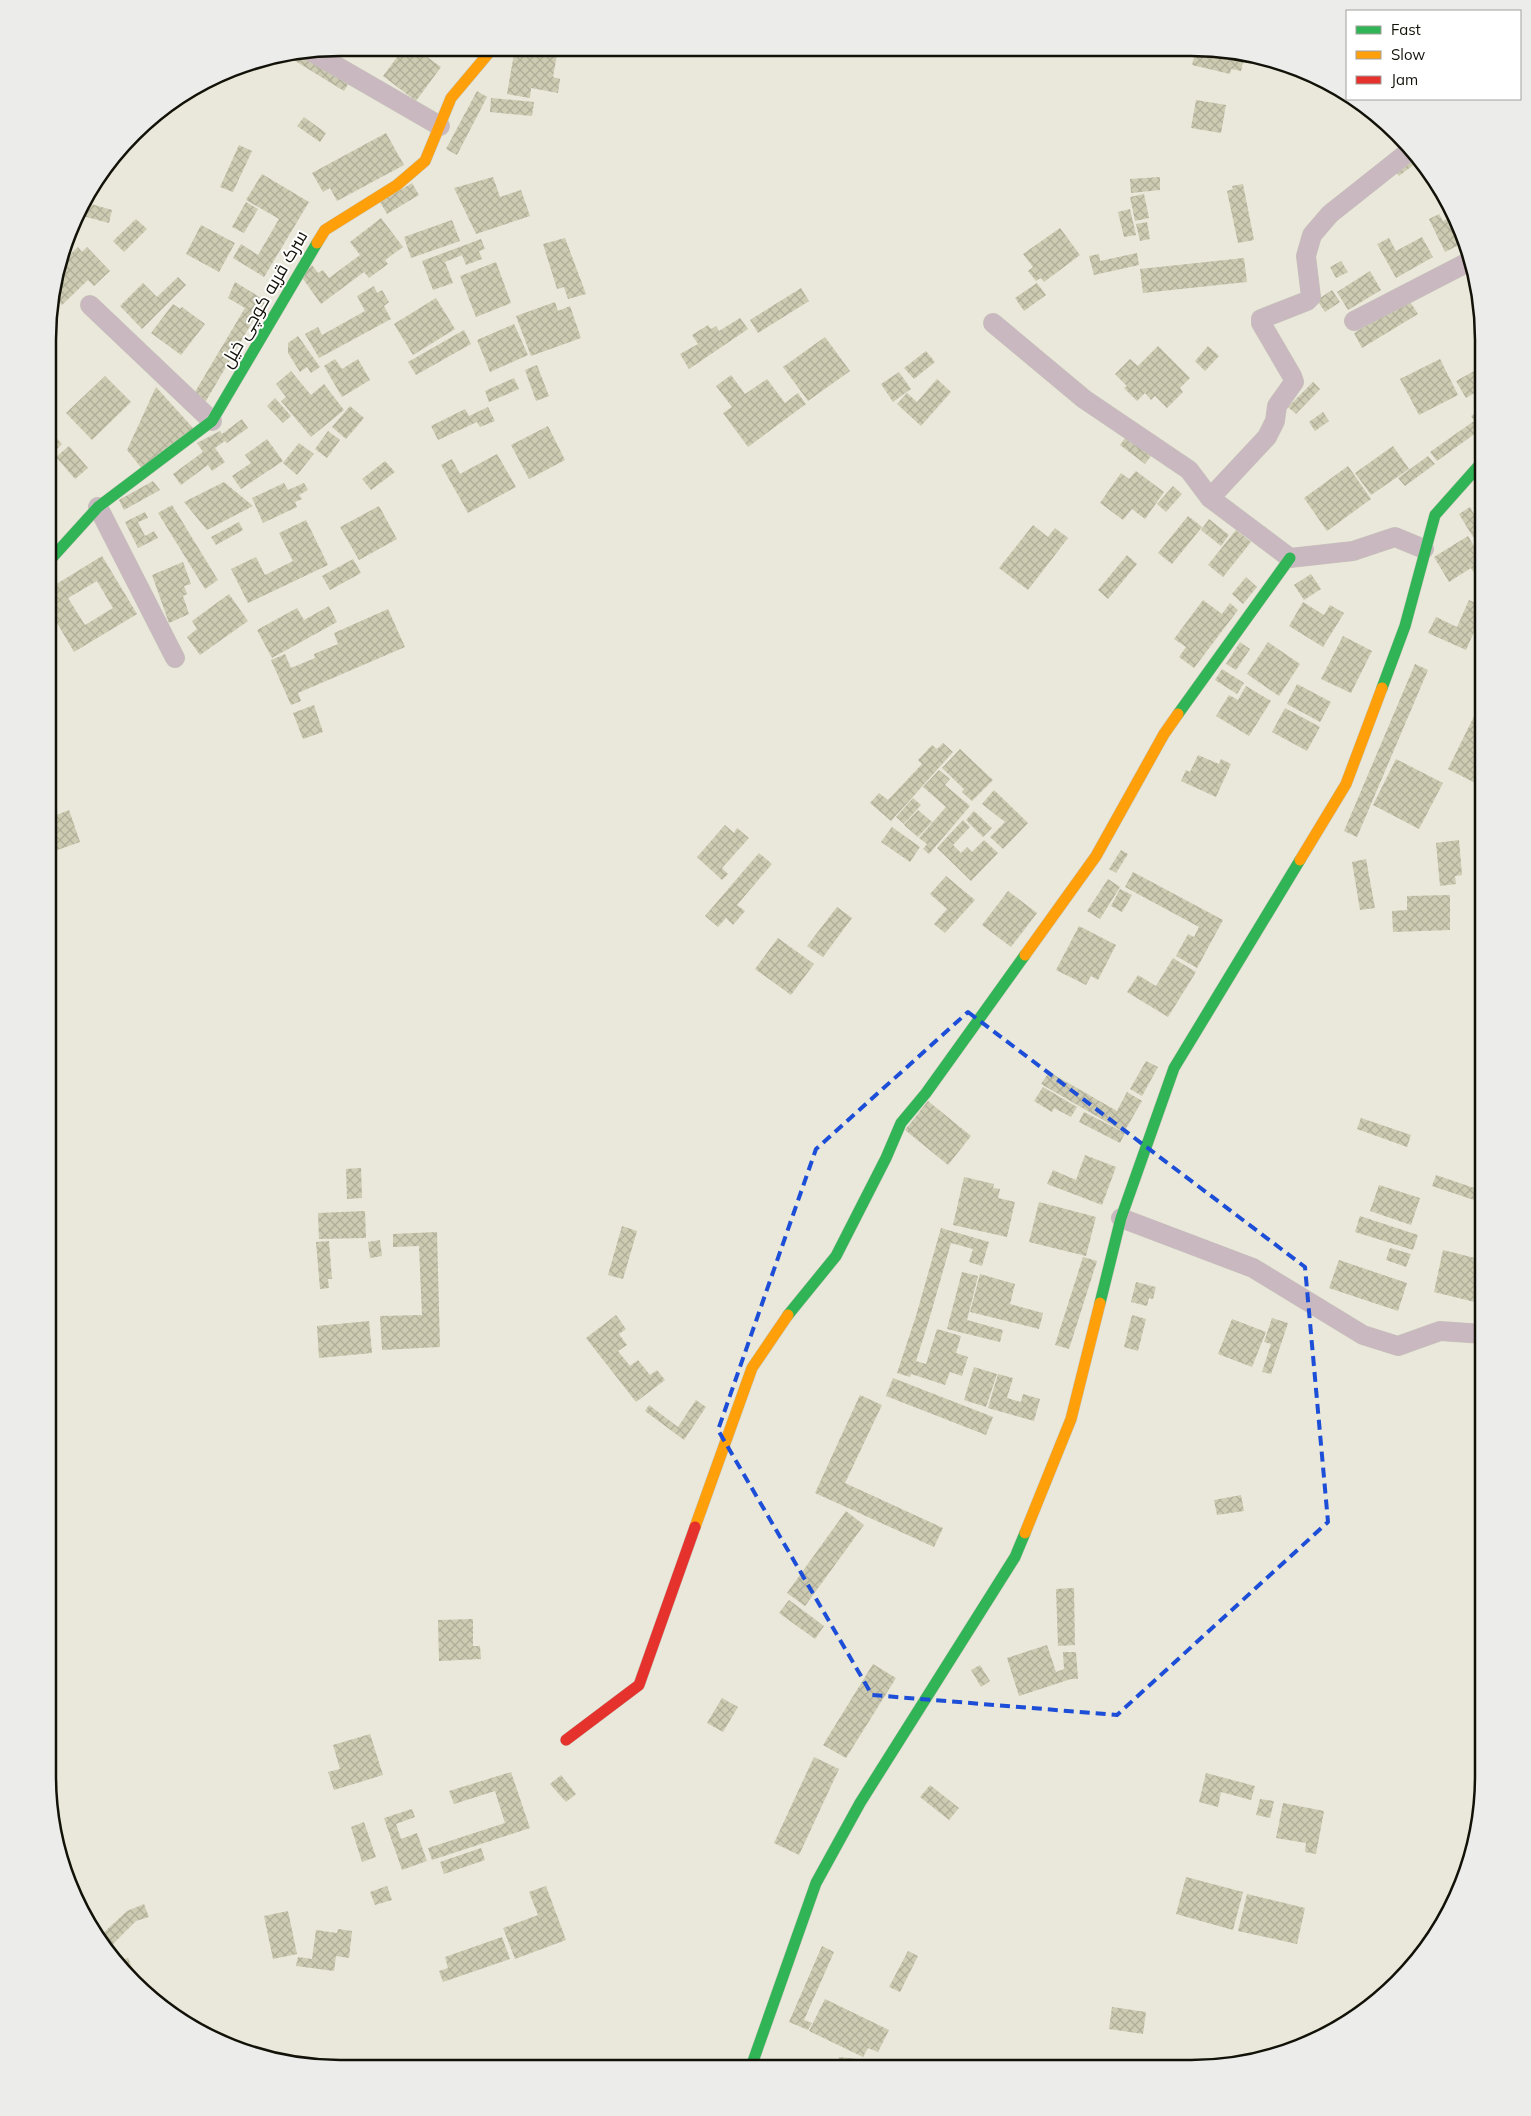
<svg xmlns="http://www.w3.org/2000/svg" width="1531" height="2116" viewBox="0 0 1531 2116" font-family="Mulish,Cairo,sans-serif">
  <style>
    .building { fill: url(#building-cross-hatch); fill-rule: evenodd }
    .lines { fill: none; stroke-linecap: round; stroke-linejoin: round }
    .street-casing { stroke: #c6c5ba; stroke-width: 20 }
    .fast-casing { stroke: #c6c5ba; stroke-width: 12 }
    .slow-casing { stroke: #c6c5ba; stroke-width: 12 }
    .jam-casing { stroke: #c6c5ba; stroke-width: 12 }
    .street { stroke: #cab8c1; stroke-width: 19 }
    .fast { stroke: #30b455; stroke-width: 11 }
    .slow { stroke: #ff9f0a; stroke-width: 11 }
    .jam { stroke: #e5322d; stroke-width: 11 }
    .marked { fill: none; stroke: #1d4ed8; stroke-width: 4; stroke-dasharray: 10 6; stroke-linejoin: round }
    .labels { text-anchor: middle; stroke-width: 4; stroke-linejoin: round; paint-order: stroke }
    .street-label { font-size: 18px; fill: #131209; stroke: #fff }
    .rim { fill: none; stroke: #131209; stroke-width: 2.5 }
  </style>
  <defs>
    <pattern id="building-cross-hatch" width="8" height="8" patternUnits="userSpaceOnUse" patternTransform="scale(1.25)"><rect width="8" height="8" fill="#cdcbb1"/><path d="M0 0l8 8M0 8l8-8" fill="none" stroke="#afad97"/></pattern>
  </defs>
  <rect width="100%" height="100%" fill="#eae8da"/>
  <g class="building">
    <path d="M404,48H415L441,67L416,101L383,76Z"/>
    <path d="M515,48L558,49L553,77L560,79L558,93L531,88L530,98L507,94Z"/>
    <path d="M1196,50H1230L1245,54L1241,71L1231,69L1230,74L1192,65Z"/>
    <path d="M304,53L350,81L344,91L287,56Z"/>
    <path d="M477,91L487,97L457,155L446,149Z"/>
    <path d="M491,98L534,102L532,116L490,112Z"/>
    <path d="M1196,100L1226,105L1221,133L1191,128Z"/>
    <path d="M304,117L326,133L320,142L297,126Z"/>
    <path d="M386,133L404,165L337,201L330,188L323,192L312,173Z"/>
    <path d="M239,145L252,151L233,192L220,187Z"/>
    <path d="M1415,152L1420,160L1399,176L1393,169Z"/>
    <path d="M262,174L309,202L264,277L233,258L241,244L258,255L279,219L246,200Z"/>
    <path d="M493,177L500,197L521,190L530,216L476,234L454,188Z"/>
    <path d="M1160,177V190L1131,193L1130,179Z"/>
    <path d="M412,183L419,195L387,214L380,202Z"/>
    <path d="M1243,184L1254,240L1238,243L1227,191L1233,189L1232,186Z"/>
    <path d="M1144,194L1149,218L1135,221L1130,197Z"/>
    <path d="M84,202L112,210L109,223L79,215Z"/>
    <path d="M246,202L258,209L244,233L232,227Z"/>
    <path d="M1130,209L1136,235L1124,237L1118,212Z"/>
    <path d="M1439,214L1443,221L1455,215L1465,242L1445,252L1429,219Z"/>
    <path d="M381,218L403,247L385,260L388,264L369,278L364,272L321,304L301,276L312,265L318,273L323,270L329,278L360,255L350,242Z"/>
    <path d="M136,219L147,229L124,252L113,241Z"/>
    <path d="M452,220L460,241L411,258L404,237Z"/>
    <path d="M1147,222L1150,239L1140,241L1136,224Z"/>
    <path d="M201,225L235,243L219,272L186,254Z"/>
    <path d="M1060,228L1080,255L1044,282L1041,278L1036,281L1028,271L1033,267L1023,254Z"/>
    <path d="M1422,237L1433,257L1396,278L1377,244L1389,238L1396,251Z"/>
    <path d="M565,238L586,294L568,299L564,287L557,289L543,244Z"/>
    <path d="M481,239L485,249L479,251L482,259L466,265L462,255L445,262L453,283L433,290L422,261Z"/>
    <path d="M78,247L82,252L87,247L110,271L94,286L88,280L62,305L52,295L64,260Z"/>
    <path d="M1137,253L1139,265L1094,275L1089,256L1099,254L1100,261Z"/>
    <path d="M1244,258L1247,282L1143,293L1140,269Z"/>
    <path d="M1341,261L1348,272L1336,278L1330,267Z"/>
    <path d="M496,262L511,303L476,317L460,276Z"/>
    <path d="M1370,271L1381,290L1348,310L1337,292Z"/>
    <path d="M178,277L186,285L142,329L120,306L143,283L157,297Z"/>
    <path d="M235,282L266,301L254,319L203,406L192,397L245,308L228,298Z"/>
    <path d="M1037,283L1046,295L1024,311L1015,298Z"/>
    <path d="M374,286L377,293L382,290L389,302L384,306L391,319L319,358L305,334L318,327L322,335L365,311L357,296Z"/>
    <path d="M801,288L809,301L758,333L750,320Z"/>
    <path d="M1332,290L1340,302L1325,312L1317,300Z"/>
    <path d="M436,298L455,329L413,355L394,324Z"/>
    <path d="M1409,300L1418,314L1362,348L1354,333Z"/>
    <path d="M555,302L558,311L570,306L581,338L531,356L516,316Z"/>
    <path d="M173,304L180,309L182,307L205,324L181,355L151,333Z"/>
    <path d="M740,318L748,329L689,369L680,354L698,344L692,335L708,325L711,329L716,326L719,331Z"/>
    <path d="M514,324L528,355L490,372L477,340Z"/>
    <path d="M464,330L471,344L416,375L408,362Z"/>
    <path d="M298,336L320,367L311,373L307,367L300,372L288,353V343Z"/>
    <path d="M825,337L850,371L808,401L783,367Z"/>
    <path d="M1158,346L1190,378L1180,388L1183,392L1167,408L1155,396L1151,400L1145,393L1137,401L1124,388L1127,386L1115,374L1130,359L1138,366Z"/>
    <path d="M1208,346L1219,356L1205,371L1195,361Z"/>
    <path d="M926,351L935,362L914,379L904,368Z"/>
    <path d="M335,359L342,369L358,359L370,380L342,397L324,366Z"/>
    <path d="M1440,359L1458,395L1419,415L1400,379Z"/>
    <path d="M537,365L549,396L536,401L525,370Z"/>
    <path d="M1483,366V388L1466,398L1456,381Z"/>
    <path d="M291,371L311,395L324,384L344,410L311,437L281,401L286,397L276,384Z"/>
    <path d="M899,372L911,389L893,402L881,384Z"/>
    <path d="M731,375L745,394L767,379L785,403L798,393L806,404L748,447L723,413L732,407L716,386Z"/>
    <path d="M105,376L131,402L92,440L66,413Z"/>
    <path d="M514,378L519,389L489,402L485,391Z"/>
    <path d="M937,379L951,392L921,426L897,404L907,393L917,402Z"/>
    <path d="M1313,382L1320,389L1296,414L1288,407Z"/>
    <path d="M156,387L193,428L143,470L127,450Z"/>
    <path d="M275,398L291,416L283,423L267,406Z"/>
    <path d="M350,406L364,418L346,439L332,427Z"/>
    <path d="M488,407L495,421L480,427L477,422L438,440L431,426L465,409L469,416Z"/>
    <path d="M1478,411L1483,418V428L1437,461L1430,452L1474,421L1471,416Z"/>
    <path d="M1323,412L1329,421L1315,431L1309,422Z"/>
    <path d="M242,419L248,428L227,443L225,441L215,448L225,462L212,471L208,465L181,485L173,474L203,452L197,443L220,431L222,434Z"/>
    <path d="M548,426L565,460L529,479L511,445Z"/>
    <path d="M50,431L62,444L50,456Z"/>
    <path d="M328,431L340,440L327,458L315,449Z"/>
    <path d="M1129,433L1154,452L1145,464L1120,445Z"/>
    <path d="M267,439L283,461L241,489L232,476L251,463L245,455Z"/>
    <path d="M299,443L314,454L297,475L283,463Z"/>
    <path d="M69,446L88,468L75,479L56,457Z"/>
    <path d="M1393,446L1409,469L1371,495L1355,473Z"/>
    <path d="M497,454L516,487L468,513L441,465L452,459L460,474Z"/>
    <path d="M1428,456L1435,464L1405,486L1398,478Z"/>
    <path d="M385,461L395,472L371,490L362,479Z"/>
    <path d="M1348,466L1371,499L1327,531L1304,498Z"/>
    <path d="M1136,471L1164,492L1145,519L1132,509L1123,520L1100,503L1121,473L1129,479Z"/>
    <path d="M153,481L160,490L124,510L119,500Z"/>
    <path d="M224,482L253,506L207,530L184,502Z"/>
    <path d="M284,483L288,490L304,483L308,490L299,495L302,499L295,502L297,507L263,523L252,498Z"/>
    <path d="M1173,486L1182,494L1166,512L1157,504Z"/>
    <path d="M172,505L218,580L205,589L158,513Z"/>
    <path d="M379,506L397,539L359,560L340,527Z"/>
    <path d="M1470,507L1483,530L1473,537L1459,514Z"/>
    <path d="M145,512L148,518L138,522L145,536L154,531L158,538L138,548L125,522Z"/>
    <path d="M1188,516L1202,527L1172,564L1158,553Z"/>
    <path d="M1209,519L1229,535L1221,546L1201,530Z"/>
    <path d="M306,520L328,565L248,603L231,569L256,557L265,575L293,561L279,533Z"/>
    <path d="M239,522L243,530L216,545L211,537Z"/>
    <path d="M1033,525L1048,537L1055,528L1068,538L1028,590L999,568Z"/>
    <path d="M1236,530L1251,542L1223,577L1208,565Z"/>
    <path d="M1468,536L1483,561V571L1476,576L1471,568L1449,582L1434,557Z"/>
    <path d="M1127,555L1137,564L1108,599L1098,590Z"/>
    <path d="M102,556L137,614L74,652L50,611V588ZM97,581L113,608L85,625L68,598Z"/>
    <path d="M353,559L361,573L330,590L322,576Z"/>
    <path d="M183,562L191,584L184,586L187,594L183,596L189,614L169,623L152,575Z"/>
    <path d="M1311,574L1321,589L1304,600L1294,585Z"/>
    <path d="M1246,577L1257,587L1243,604L1232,594Z"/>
    <path d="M229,594L248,621L200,655L187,637L197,629L192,621Z"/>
    <path d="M1203,600L1222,614L1230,603L1238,610L1194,668L1179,657L1186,647L1174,639Z"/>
    <path d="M1469,600L1483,606V623L1479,621L1466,650L1428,633L1436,617L1457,627Z"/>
    <path d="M1303,602L1324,615L1330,605L1344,613L1323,647L1289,626Z"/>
    <path d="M329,606L337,622L272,658L257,630L297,608L304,620Z"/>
    <path d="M388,609L405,647L298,693L301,701L291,705L271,660L285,654L291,668L315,658L314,654L338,644L334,633Z"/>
    <path d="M1343,636L1372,651L1351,693L1321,679Z"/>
    <path d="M1240,642L1250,649L1236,670L1226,664Z"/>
    <path d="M1268,642L1300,664L1279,696L1247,674Z"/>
    <path d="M1415,664L1428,670L1357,837L1344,831Z"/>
    <path d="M1222,669L1244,683L1237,694L1215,680Z"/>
    <path d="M1297,684L1331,702L1320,722L1287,704Z"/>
    <path d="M1246,686L1271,701L1249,736L1216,716L1229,695L1238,700Z"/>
    <path d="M1483,698V787L1448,769Z"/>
    <path d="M314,705L323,732L303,739L293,713Z"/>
    <path d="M1285,708L1320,727L1307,751L1272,732Z"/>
    <path d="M943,743L953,752L891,821L870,803L879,793L888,800L922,764L918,760L932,745L937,749Z"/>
    <path d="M960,749L993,780L972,801L962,792L964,789L942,768Z"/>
    <path d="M1198,755L1219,764L1221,759L1231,764L1216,797L1181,781L1186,770L1190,772Z"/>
    <path d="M1396,759L1443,783L1419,829L1373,805Z"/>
    <path d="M939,770L950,779L945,785L970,806L929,854L923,849L927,844L919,838L946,807L923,787Z"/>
    <path d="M994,790L1028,823L1003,849L990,837L1005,822L982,804Z"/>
    <path d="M913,798L921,805L904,824L896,817Z"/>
    <path d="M69,810L80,842L49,853V818Z"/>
    <path d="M918,810L932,822L918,837L904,825Z"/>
    <path d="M974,811L992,828L983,837L966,820Z"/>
    <path d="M963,820L970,827L953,845L961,853L967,847L972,852L984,840L998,853L971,881L937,848Z"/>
    <path d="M725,825L734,833L737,828L749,838L722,868L728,874L722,880L697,857Z"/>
    <path d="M892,827L920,847L910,862L881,842Z"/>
    <path d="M1459,840L1462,875L1455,876L1456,884L1440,886L1436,843Z"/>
    <path d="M1121,850L1128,854L1116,873L1109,869Z"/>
    <path d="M759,853L772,864L737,905L745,911L733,925L726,918L718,927L705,916Z"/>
    <path d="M1366,859L1375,908L1360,910L1352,862Z"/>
    <path d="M1133,872L1223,920L1197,968L1176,956L1188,934L1194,937L1199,927L1125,887Z"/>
    <path d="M946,876L975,900L945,933L934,924L947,909L930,894Z"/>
    <path d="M1108,879L1120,887L1100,919L1087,911Z"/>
    <path d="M1120,889L1132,895L1122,912L1111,906Z"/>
    <path d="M1008,891L1037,913L1011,947L982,925Z"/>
    <path d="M1450,895V930L1393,932L1392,911L1407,910V896Z"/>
    <path d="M837,907L852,918L823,957L807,946Z"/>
    <path d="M1079,926L1116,945L1098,980L1091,976L1086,985L1056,970Z"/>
    <path d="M778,938L814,964L791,995L755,969Z"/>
    <path d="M1173,958L1196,972L1168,1017L1127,992L1138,975L1156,986Z"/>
    <path d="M1146,1061L1158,1067L1142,1096L1130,1089Z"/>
    <path d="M1049,1072L1117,1111L1127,1092L1142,1101L1124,1132L1041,1084Z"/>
    <path d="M1043,1087L1077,1107L1071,1117L1054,1108L1052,1112L1034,1101Z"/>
    <path d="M928,1101L971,1136L948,1165L905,1130Z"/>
    <path d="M1084,1112L1125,1133L1120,1143L1079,1122Z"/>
    <path d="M1361,1118L1411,1135L1407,1147L1357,1129Z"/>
    <path d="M1085,1155L1116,1167L1102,1205L1047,1184L1053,1170L1076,1180Z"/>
    <path d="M361,1168L362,1198L347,1199L346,1169Z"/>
    <path d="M1436,1175L1483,1191V1203L1432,1186Z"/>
    <path d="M964,1177L994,1184L993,1188L1000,1189L998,1198L1015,1202L1007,1237L953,1225Z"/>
    <path d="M1379,1185L1420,1198L1411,1225L1370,1211Z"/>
    <path d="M1039,1202L1096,1217L1086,1256L1029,1242Z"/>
    <path d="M365,1211L366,1238L319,1239L318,1213Z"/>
    <path d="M1360,1216L1418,1235L1413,1250L1355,1232Z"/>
    <path d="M622,1226L637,1231L623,1279L608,1275Z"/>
    <path d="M941,1228L989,1242L982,1266L969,1262L973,1249L951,1243L929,1320L922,1317L929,1320L916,1361L926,1364L937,1329L961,1336L956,1353L968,1357L962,1376L950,1372L945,1385L911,1374L910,1377L897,1373L916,1316Z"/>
    <path d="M437,1232L440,1347L382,1350L380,1316L422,1315L419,1246L393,1247V1234Z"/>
    <path d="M380,1240L382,1256L370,1258L368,1242Z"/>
    <path d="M329,1241L332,1279H328L329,1288L320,1289L316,1242Z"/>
    <path d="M1390,1248L1411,1254L1406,1267L1386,1260Z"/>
    <path d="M1443,1250L1483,1260V1304L1434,1292Z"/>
    <path d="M1083,1257L1097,1261L1069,1349L1055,1345Z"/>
    <path d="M1339,1260L1407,1283L1398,1311L1329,1288Z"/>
    <path d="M962,1272L978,1276L967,1320L1003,1330L1000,1342L947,1329Z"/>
    <path d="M980,1274L1015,1284L1010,1304L1043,1313L1039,1329L970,1312Z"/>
    <path d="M1136,1282L1156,1287L1153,1299L1149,1298L1147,1306L1131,1302Z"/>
    <path d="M616,1315L626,1329L619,1334L627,1345L618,1351L630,1366L638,1360L650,1375L657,1370L665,1380L636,1402L586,1338Z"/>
    <path d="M1132,1315L1146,1319L1138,1351L1124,1347Z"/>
    <path d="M1272,1318L1288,1323L1271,1374L1262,1372L1271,1344L1264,1342Z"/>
    <path d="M1232,1319L1266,1332L1252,1367L1218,1354Z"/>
    <path d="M369,1321L372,1353L319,1358L317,1326Z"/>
    <path d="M974,1367L997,1374L986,1407L964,1400Z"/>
    <path d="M998,1374L1013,1378L1007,1398L1021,1402L1023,1394L1040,1399L1034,1421L988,1408Z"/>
    <path d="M893,1378L993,1417L986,1435L886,1396Z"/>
    <path d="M860,1395L882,1405L845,1483L943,1528L934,1547L815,1493Z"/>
    <path d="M696,1400L706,1407L684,1440L645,1411L649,1405L678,1427Z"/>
    <path d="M1241,1495L1244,1511L1217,1515L1214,1500Z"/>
    <path d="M846,1511L864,1525L805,1606L787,1593Z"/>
    <path d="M1074,1588L1075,1645L1058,1646L1056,1589Z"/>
    <path d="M789,1600L824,1626L815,1639L779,1613Z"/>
    <path d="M473,1619V1646H480L481,1659L439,1661L438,1620Z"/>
    <path d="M1047,1645L1056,1672L1064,1669L1063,1652H1076L1078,1679H1071L1019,1696L1007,1658Z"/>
    <path d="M873,1664L896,1678L846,1758L823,1745Z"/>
    <path d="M980,1665L990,1681L981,1687L971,1670Z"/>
    <path d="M722,1698L738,1707L723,1732L707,1723Z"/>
    <path d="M370,1734L383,1775L334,1790L328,1772L340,1769L333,1745Z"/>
    <path d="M814,1757L839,1769L799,1855L774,1843Z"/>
    <path d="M511,1772L530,1828L432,1860L428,1848L505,1823L495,1791L454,1804L449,1791Z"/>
    <path d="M1206,1773L1255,1786L1251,1800L1221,1792L1218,1807L1199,1802Z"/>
    <path d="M561,1775L576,1794L566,1802L550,1784Z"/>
    <path d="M930,1785L959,1808L949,1820L920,1797Z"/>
    <path d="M1260,1799L1274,1801L1270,1818L1256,1815Z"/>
    <path d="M1283,1803L1324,1811L1316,1854L1305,1852L1306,1843L1276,1838Z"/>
    <path d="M412,1809L415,1817L396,1824L401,1839L417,1833L427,1861L402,1870L384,1818Z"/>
    <path d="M364,1822L376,1857L362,1862L351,1827Z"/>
    <path d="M481,1848L485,1860L444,1874L440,1862Z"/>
    <path d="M1186,1877L1243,1892L1233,1930L1176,1914Z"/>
    <path d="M387,1886L392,1900L375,1905L370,1892Z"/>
    <path d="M546,1886L566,1940L515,1959L503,1928L538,1915L529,1892Z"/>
    <path d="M1247,1894L1305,1908L1297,1944L1238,1931Z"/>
    <path d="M144,1904L149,1917L136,1921L111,1946L117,1962L128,1958L138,1982L135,1983L120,1969L99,1937L127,1911Z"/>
    <path d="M288,1911L297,1954L273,1959L264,1916Z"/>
    <path d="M338,1929L352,1931L349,1958L336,1956L334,1971L296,1966L298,1957L312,1959L316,1930L337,1933Z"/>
    <path d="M502,1937L510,1959L443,1982L439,1971L448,1968L445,1957Z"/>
    <path d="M822,1946L834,1952L804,2020L812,2023L808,2030L789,2022Z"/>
    <path d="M908,1951L918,1956L900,1992L889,1987Z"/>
    <path d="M825,1999L889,2030L878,2052L868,2048L863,2057L809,2031Z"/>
    <path d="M1112,2007L1146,2012L1143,2034L1109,2029Z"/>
    <path d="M839,2057L857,2059L856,2068L821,2067V2063L838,2065Z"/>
  </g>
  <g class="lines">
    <g class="street-casing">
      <g id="street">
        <path d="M312,52L440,126"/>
        <path d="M90,305L212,421"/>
        <path d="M1354,321L1472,260"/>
        <path d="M993,323L1084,399L1189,470L1210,498L1290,558L1353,551L1395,537L1424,549"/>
        <path d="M1210,498L1267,437L1275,421L1277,406L1294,382L1292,376L1261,323V319L1307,301L1311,297L1306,256L1312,235L1330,214L1412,149"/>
        <path d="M98,507L175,658"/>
        <path d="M1121,1218L1253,1268L1363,1335L1398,1346L1440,1331L1483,1334"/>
      </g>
    </g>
    <g class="fast-casing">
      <g id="fast">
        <path d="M50,560L98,507L212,421L317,243"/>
        <path d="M1382,688L1405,626L1435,515L1483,461"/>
        <path d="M1178,714L1290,558"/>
        <path d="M1100,1303L1121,1218L1174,1068L1300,860"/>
        <path d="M788,1315L836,1256L886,1158L901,1123L926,1093L1025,955"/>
        <path d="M751,2067L816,1883L860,1803L1015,1557L1025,1533"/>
      </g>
    </g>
    <g class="slow-casing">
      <g id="slow">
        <path d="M317,243L325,230L397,185L425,161L451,98L493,48"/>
        <path d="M1300,860L1346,784L1382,688"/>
        <path d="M1025,955L1096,856L1164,734L1178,714"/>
        <path d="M695,1527L752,1368L788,1315"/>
        <path d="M1025,1533L1071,1419L1100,1303"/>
      </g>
    </g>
    <g class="jam-casing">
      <path id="jam" d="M566,1740L639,1685L695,1527"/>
    </g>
    <use href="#street" class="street"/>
    <use href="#fast" class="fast"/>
    <use href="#slow" class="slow"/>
    <use href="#jam" class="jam"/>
  </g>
  <path class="marked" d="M968,1012L1305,1267L1328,1522L1117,1715L872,1695L718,1430L816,1149Z"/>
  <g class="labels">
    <g class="street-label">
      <text transform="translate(264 299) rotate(-60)" y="6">سرک قریه کوچی خیل</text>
    </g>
  </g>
  <path d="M0 0H1531V2116H0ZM340 56H1191A284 284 0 0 1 1475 340V1776A284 284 0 0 1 1191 2060H340A284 284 0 0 1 56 1776V340A284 284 0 0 1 340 56Z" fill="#ececeb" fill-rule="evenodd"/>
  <path class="rim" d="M340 56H1191A284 284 0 0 1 1475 340V1776A284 284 0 0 1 1191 2060H340A284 284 0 0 1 56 1776V340A284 284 0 0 1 340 56Z"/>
  <rect x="1346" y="10" width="175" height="90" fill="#ffffff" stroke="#a1a09d"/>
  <rect x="1356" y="26" width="25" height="8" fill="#30b455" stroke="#a1a09d"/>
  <text x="1391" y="35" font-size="15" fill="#131209">Fast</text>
  <rect x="1356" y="51" width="25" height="8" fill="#ff9f0a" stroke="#a1a09d"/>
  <text x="1391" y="60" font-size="15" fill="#131209">Slow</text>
  <rect x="1356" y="76" width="25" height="8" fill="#e5322d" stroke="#a1a09d"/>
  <text x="1391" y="85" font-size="15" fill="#131209">Jam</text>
</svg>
